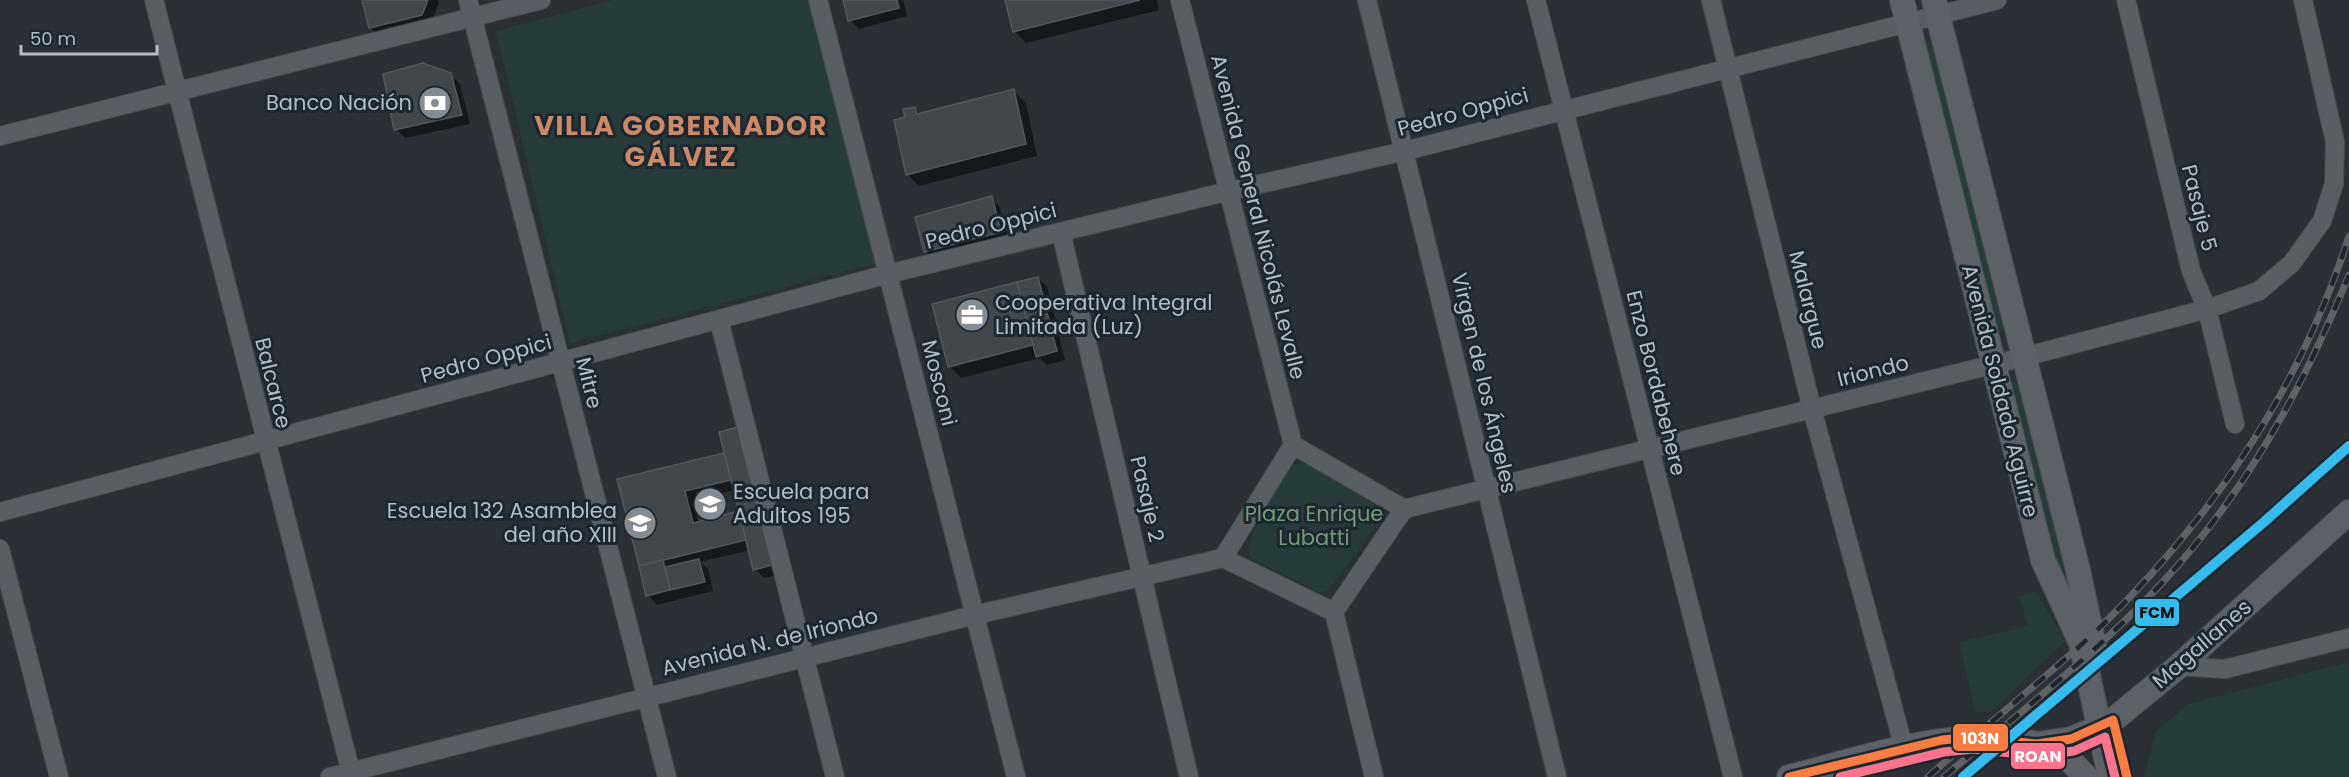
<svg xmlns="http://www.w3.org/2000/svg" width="2349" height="777" viewBox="0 0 2349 777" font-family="Poppins,sans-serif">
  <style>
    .green { fill: #273b3b }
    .shadow { fill: #0007; fill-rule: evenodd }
    .building { fill: #42474c; stroke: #51585d; stroke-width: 1.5 }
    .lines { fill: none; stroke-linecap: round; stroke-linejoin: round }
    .minor-casing { stroke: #484c50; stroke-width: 20 }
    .major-casing { stroke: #474d52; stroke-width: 26 }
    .minor { stroke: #595e64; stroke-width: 18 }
    .major { stroke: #5b6166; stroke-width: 24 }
    .rail-casing { stroke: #5d6267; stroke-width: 7 }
    .rail { stroke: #1d272f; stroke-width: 4.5; stroke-dasharray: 14; stroke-linecap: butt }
    .bus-1-casing { stroke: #1d272f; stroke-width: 14 }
    .bus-2-casing { stroke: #1d272f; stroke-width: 14 }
    .bus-1 { stroke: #f77d43; stroke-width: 9 }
    .bus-2 { stroke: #fc738d; stroke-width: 9 }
    .rail-1-casing { stroke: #1d272f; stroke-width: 15 }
    .rail-1 { stroke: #37bbed; stroke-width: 10 }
    .labels { text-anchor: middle; stroke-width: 6; stroke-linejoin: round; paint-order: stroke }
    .poi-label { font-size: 21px; fill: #b4bdc6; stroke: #1d272f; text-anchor: end }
    .street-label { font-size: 21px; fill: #b4bdc6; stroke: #1d272f }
    .park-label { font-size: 21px; fill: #739a78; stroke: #1d272f }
    .district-label { font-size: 27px; font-weight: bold; letter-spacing: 1.5px; fill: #cc8968; stroke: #1d272f }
    .line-badge { stroke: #1d272f; stroke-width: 2 }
    .badge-label { font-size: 16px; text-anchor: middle; font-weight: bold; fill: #fff }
    .pale-badge-label { font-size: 16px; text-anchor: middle; font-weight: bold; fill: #111 }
  </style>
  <rect width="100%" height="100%" fill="#2a3035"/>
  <g class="green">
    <path d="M613,0H811L881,262L570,343L496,31Z"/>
    <path d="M1933,41L2005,330L2000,332L1995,328L1924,48L1927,42Z"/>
    <path d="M2019,381L2084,629L2056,574L2009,388L2012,383Z"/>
    <path d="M1302,463C1326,470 1370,496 1383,517L1333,584L1327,591L1319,592L1251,559L1248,549L1251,537L1288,466Z"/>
    <path d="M2037,592L2065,641L1991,712H1975L1959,642L2028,626L2019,596Z"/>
    <path d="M2349,662V777H2144L2156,732L2188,704Z"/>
  </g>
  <g class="shadow">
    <path d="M363,0H438L439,3L431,23L379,36L370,27Z"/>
    <path d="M844,0H903L907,16L859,29L850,20Z"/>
    <path d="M1009,0H1157L1159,10L1026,43L1014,31Z"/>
    <path d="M450,75L460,84L470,124L405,138L396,129Z"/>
    <path d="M1014,91L1026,103L1037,156L919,186L907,174L915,108L921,115Z"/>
    <path d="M991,198L1000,207L1009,241L935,260L926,251Z"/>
    <path d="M1038,278L1047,287L1065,360L1047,365L1040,358L961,378L949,366Z"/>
    <path d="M726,454L785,573L764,578L755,569L750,550L700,562L708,569L713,591L657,605L648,595L619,480ZM735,490L741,512L699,523L693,500Z"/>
  </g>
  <g class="building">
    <path d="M362,0H428L422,15L369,28Z"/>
    <path d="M843,0H897L899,8L848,21Z"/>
    <path d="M1005,0H1140L1013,32Z"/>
    <path d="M423,63L451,73L462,115L394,130L383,74Z"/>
    <path d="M1014,89L1026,144L906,175L894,120L905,117L903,109L915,107L917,114Z"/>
    <path d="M992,196L1001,232L924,252L915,217Z"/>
    <path d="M1038,277L1057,351L1036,357L1017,282Z"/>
    <path d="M1017,282L1033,345L948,367L932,304Z"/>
    <path d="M742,426L777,564L753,570L719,432Z"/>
    <path d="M724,453L731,480L685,491L693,523L739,511L746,540L639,566L617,479Z"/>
    <path d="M699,559L705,582L670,590L665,567Z"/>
    <path d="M663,560L670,590L646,596L639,566Z"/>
  </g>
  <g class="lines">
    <g class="minor-casing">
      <g id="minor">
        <path d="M154,0L352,777"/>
        <path d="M468,0L667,777"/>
        <path d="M818,0L1016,777"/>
        <path d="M1180,0L1293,445"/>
        <path d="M1367,0L1557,777"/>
        <path d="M1536,0L1733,777"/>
        <path d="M1711,0L1812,409L1904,748"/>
        <path d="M2126,0L2191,271L2207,309L2235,424"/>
        <path d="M0,136L541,0"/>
        <path d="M1061,232L1189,777"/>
        <path d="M719,320L835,777"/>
        <path d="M1293,445L1404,509L1334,612L1223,558Z"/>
        <path d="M1404,509L2024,357L2207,309L2259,291L2292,263L2322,221L2334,184L2335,142L2303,0"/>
        <path d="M0,512L888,274L1229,191L1405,151L1997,0"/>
        <path d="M0,549L59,777"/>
        <path d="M1334,612L1374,777"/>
        <path d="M2179,666L2225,669L2349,638"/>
        <path d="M330,777L975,615L1223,558"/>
      </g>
    </g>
    <g class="major-casing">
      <g id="major">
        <path d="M1902,0L2043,560L2081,643L2110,777"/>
        <path d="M1934,0L2078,570L2095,650"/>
        <path d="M2113,720L2179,666L2349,512"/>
        <path d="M2037,744L2071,739L2100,727"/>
        <path d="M1789,777C1867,758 1988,713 2063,755C2071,760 2079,770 2086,777"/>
      </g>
    </g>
    <use href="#minor" class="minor"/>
    <use href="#major" class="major"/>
    <g class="rail-casing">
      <g id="rail">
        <path d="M1928,777C1982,728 2040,683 2093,634C2209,523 2300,390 2349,236"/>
        <path d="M1944,777C2017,714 2095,655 2161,584C2245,494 2303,388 2349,275"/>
      </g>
    </g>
    <use href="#rail" class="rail"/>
    <g class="bus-1-casing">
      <path id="bus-1" d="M1789,777L1942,740L1973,737L2037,744L2071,739L2113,720L2127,777"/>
    </g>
    <g class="bus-2-casing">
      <path id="bus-2" d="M1840,777L1944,752L1973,749L2038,756L2074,751L2105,737L2115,777"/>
    </g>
    <use href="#bus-1" class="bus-1"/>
    <use href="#bus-2" class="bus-2"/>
    <g class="rail-1-casing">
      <path id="rail-1" d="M1963,777L2264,522L2349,446"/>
    </g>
    <use href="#rail-1" class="rail-1"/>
  </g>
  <defs>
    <g id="bank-disc" transform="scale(1.725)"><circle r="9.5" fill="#848c93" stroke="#1d272f"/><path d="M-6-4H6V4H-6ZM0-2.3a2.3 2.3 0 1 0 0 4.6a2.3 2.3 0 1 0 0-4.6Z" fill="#fff"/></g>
    <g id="office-disc" transform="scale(1.725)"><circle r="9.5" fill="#848c93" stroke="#1d272f"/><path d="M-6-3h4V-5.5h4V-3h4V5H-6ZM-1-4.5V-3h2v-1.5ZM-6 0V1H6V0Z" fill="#fff"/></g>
    <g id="school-disc" transform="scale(1.725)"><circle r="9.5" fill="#848c93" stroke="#1d272f"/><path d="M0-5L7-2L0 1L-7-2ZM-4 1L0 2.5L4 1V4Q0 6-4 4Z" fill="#fff"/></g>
  </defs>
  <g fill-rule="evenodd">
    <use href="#bank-disc" x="435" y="103"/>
    <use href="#office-disc" x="972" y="315"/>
    <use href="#school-disc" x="710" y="504"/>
    <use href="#school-disc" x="640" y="523"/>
  </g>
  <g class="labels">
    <g class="poi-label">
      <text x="412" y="110">Banco Nación</text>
      <text x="995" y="310" text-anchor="start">Cooperativa Integral<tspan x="995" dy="24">Limitada (Luz)</tspan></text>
      <text x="733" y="499" text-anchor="start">Escuela para<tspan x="733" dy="24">Adultos 195</tspan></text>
      <text x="617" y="518">Escuela 132 Asamblea<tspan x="617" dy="24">del año XIII</tspan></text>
    </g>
    <g class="street-label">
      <text transform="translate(1463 112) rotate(-15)" y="7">Pedro Oppici</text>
      <text transform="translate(2199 208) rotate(76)" y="7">Pasaje 5</text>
      <text transform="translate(1258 217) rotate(76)" y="7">Avenida General Nicolás Levalle</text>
      <text transform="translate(991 226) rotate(-14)" y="7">Pedro Oppici</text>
      <text transform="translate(1808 300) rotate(76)" y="7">Malargue</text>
      <text transform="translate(486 359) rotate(-15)" y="7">Pedro Oppici</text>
      <text transform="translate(1873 371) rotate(-14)" y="7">Iriondo</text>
      <text transform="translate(273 383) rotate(76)" y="7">Balcarce</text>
      <text transform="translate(589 383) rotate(76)" y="7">Mitre</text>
      <text transform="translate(939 383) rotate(76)" y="7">Mosconi</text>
      <text transform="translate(1484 383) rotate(77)" y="7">Virgen de los Ángeles</text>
      <text transform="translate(1656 383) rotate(76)" y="7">Enzo Bordabehere</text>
      <text transform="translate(2000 391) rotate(76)" y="7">Avenida Soldado Aguirre</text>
      <text transform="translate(1147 499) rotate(77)" y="7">Pasaje 2</text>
      <text transform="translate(770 642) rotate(-14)" y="7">Avenida N. de Iriondo</text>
      <text transform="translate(2202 644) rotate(-41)" y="7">Magallanes</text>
    </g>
    <g class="park-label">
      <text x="1314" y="521">Plaza Enrique<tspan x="1314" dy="24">Lubatti</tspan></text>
    </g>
    <g class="district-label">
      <text x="681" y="135">VILLA GOBERNADOR<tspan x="681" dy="31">GÁLVEZ</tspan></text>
    </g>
  </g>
  <g class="line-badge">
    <rect x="2134" y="598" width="46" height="29" rx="6" fill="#37bbed"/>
    <rect x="1952" y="723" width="57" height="29" rx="6" fill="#f77d43"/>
    <rect x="2010" y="742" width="56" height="28" rx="6" fill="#fc738d"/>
  </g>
  <g class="badge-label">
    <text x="1980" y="744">103N</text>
    <text x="2038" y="762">ROAN</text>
  </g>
  <g class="pale-badge-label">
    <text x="2157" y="618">FCM</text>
  </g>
  <path d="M21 45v9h136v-9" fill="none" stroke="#b4bdc6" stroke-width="3"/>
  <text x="30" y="45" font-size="18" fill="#b4bdc6" stroke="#1d272f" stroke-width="4.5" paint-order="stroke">50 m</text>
</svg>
